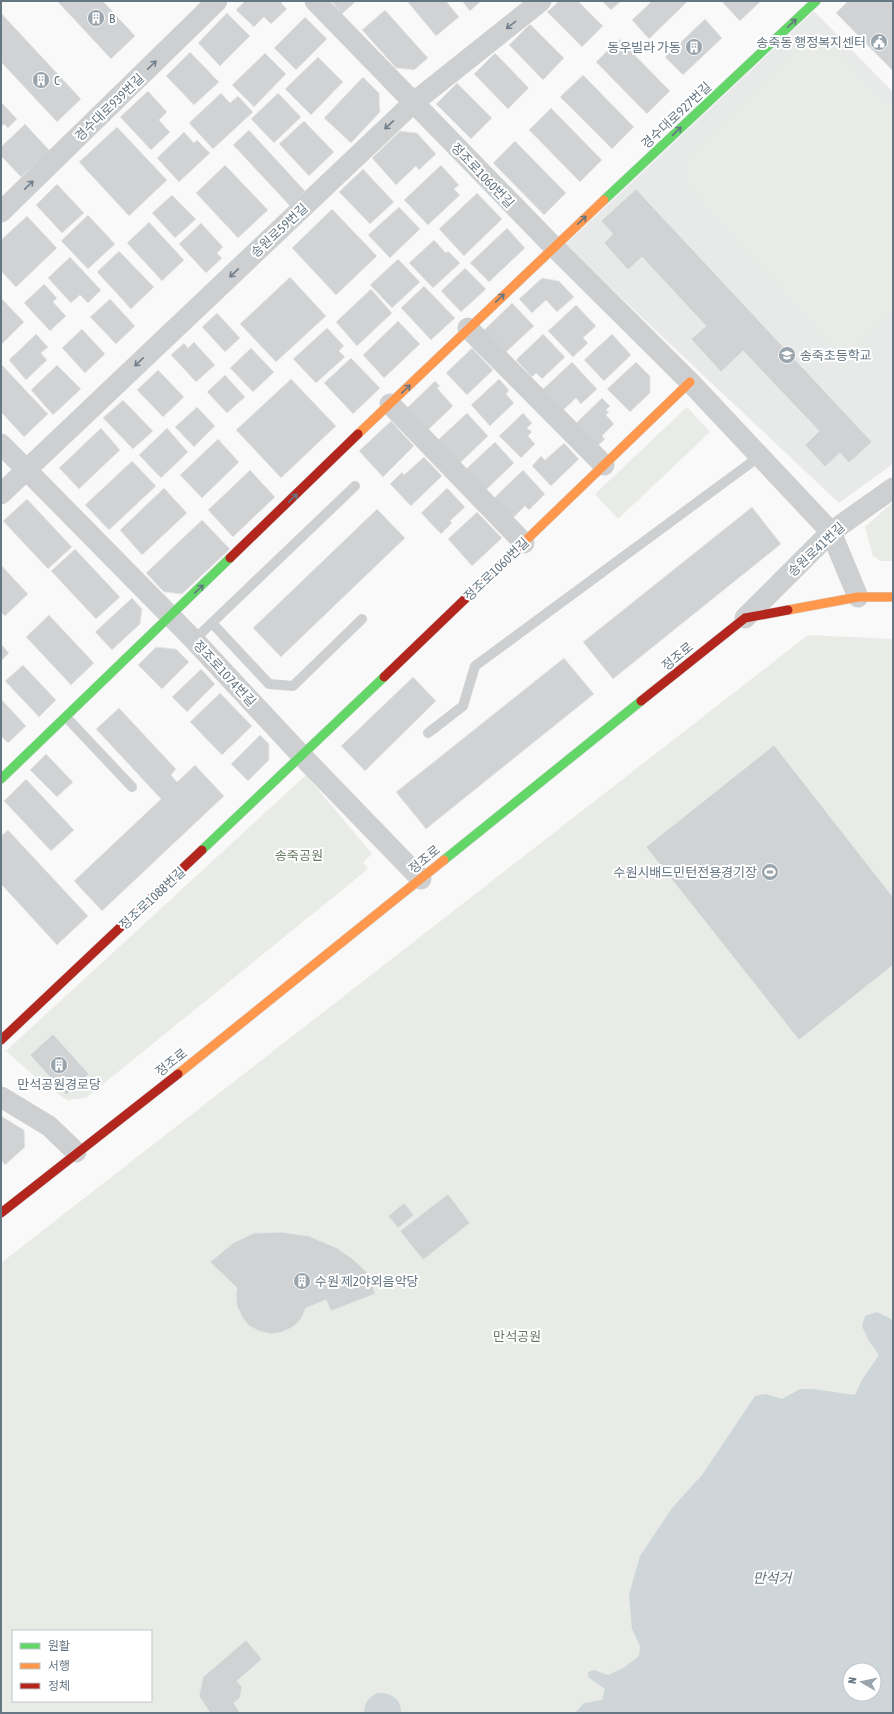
<svg xmlns="http://www.w3.org/2000/svg" width="894" height="1714" viewBox="0 0 894 1714" font-family="'Asap Condensed','Noto Sans KR',sans-serif">
  <style>
    .built { fill: #e8e9e9 }
    .green { fill: #e8ebe6; fill-rule: evenodd }
    .water { fill: #ced6d9; fill-rule: evenodd }
    .building { fill: #d0d2d3; stroke: #e8e8e8 }
    .lines { fill: none; stroke-linecap: round; stroke-linejoin: round }
    .fast-casing { stroke: #d5d6d7; stroke-width: 10 }
    .slow-casing { stroke: #d5d6d7; stroke-width: 10 }
    .jam-casing { stroke: #d5d6d7; stroke-width: 10 }
    .lane { stroke: #cecfd0; stroke-width: 10 }
    .street { stroke: #cecfd0; stroke-width: 21 }
    .fast { stroke: #63d668; stroke-width: 9 }
    .slow { stroke: #ff974d; stroke-width: 9 }
    .jam { stroke: #b3261e; stroke-width: 9 }
    .oneway { stroke: #657683 }
    .oneway2 { stroke: #707f8b }
    .labels { text-anchor: middle; stroke-width: 4; stroke-linejoin: round; paint-order: stroke }
    .poi-label { font-size: 13px; fill: #657683; stroke: #fff; text-anchor: start }
    .street-label { font-size: 13px; fill: #657683; stroke: #fff }
    .park-label { font-size: 13px; fill: #687a64; stroke: #fff }
    .water-label { font-size: 14px; font-style: italic; fill: #60757c; stroke: #fff }
  </style>
  <rect width="100%" height="100%" fill="#f9f9f9"/>
  <path class="built" d="M814,11L893,92V464L839,503L565,245Z"/>
  <g class="green">
    <path d="M809,40L825,41L893,110V308L843,357L689,187L687,158Z"/>
    <path d="M687,407L710,432L618,519L595,494Z"/>
    <path d="M893,502V561H881L873,556L865,527Z"/>
    <path d="M808,635L893,639V1713H1V1263ZM13,1631H151V1701H13ZM850,1670H874V1694H850Z"/>
    <path d="M306,775L372,854L363,862L368,869L86,1098L67,1100L40,1081L6,1051Z"/>
  </g>
  <g class="water">
    <path d="M877,1312L893,1320V1713H575L584,1703L602,1700L605,1689L588,1677V1672L594,1670L608,1675L623,1668L639,1656L640,1646L632,1629L629,1595L640,1556L672,1508L702,1475L755,1396L766,1394L782,1399L800,1389H813L855,1395L862,1380L879,1355L869,1341L862,1326L865,1316ZM850,1670H874V1694H850Z"/>
    <path d="M378,1693C390,1692 402,1699 401,1713H364C364,1702 369,1697 378,1693Z"/>
  </g>
  <g class="building">
    <path d="M57,1H103L135,36L111,59Z"/>
    <path d="M245,1H283L281,3L287,9L271,24L264,17L254,27L236,10Z"/>
    <path d="M331,1H356L342,14Z"/>
    <path d="M407,1H446L459,17L436,36Z"/>
    <path d="M462,1H481L470,11Z"/>
    <path d="M559,1H578L603,26L582,47L547,12Z"/>
    <path d="M602,1H621L611,10Z"/>
    <path d="M652,1H688L649,39L632,20Z"/>
    <path d="M725,1H761L740,21L723,3Z"/>
    <path d="M848,1H890L893,4V71L836,13Z"/>
    <path d="M385,10L428,58L414,70L396,68L362,30Z"/>
    <path d="M1,13L81,99L57,122L1,62Z"/>
    <path d="M227,13L250,36L220,66L198,43Z"/>
    <path d="M305,17L327,39L296,70L274,48Z"/>
    <path d="M705,19L722,38L683,75L665,57Z"/>
    <path d="M530,24L564,58L543,80L509,45Z"/>
    <path d="M619,39L670,91L647,114L596,62Z"/>
    <path d="M190,52L219,82L194,105L166,76Z"/>
    <path d="M265,53L286,74L254,107L232,85Z"/>
    <path d="M495,53L529,88L508,109L474,74Z"/>
    <path d="M318,57L343,82L311,115L285,89Z"/>
    <path d="M583,75L634,127L612,149L560,97Z"/>
    <path d="M363,77L379,93L380,112L351,143L324,118Z"/>
    <path d="M457,83L492,118L471,139L436,104Z"/>
    <path d="M148,91L167,112L159,120L170,132L151,150L120,117Z"/>
    <path d="M221,93L230,103L238,96L253,112L213,149L189,123Z"/>
    <path d="M278,93L301,117L274,143L251,119Z"/>
    <path d="M1,102L17,119L8,128L4,124L1,127Z"/>
    <path d="M551,108L602,160L580,182L529,130Z"/>
    <path d="M304,121L334,152L309,176L279,144Z"/>
    <path d="M25,124L50,151L21,177L1,156V147Z"/>
    <path d="M117,127L167,180L129,216L79,162Z"/>
    <path d="M249,130L305,191L290,206L233,145Z"/>
    <path d="M400,131L417,133L436,154L419,170L416,166L396,185L372,158Z"/>
    <path d="M184,132L194,143L197,140L210,153L179,182L157,158Z"/>
    <path d="M515,141L566,193L544,215L493,163Z"/>
    <path d="M225,165L268,210L238,238L196,193Z"/>
    <path d="M441,165L459,185L454,189L460,195L428,225L404,200Z"/>
    <path d="M363,169L394,202L370,224L339,192Z"/>
    <path d="M57,184L84,213L62,233L36,205Z"/>
    <path d="M636,189L872,442L849,463L840,453L825,467L805,445L819,431L743,351L721,372L691,339L706,326L642,257L628,270L604,243L613,234L601,221Z"/>
    <path d="M477,193L502,219L464,256L439,229Z"/>
    <path d="M172,195L196,219L175,238L152,213Z"/>
    <path d="M399,207L420,229L390,258L368,235Z"/>
    <path d="M332,209L377,256L336,295L292,248Z"/>
    <path d="M88,215L115,244L88,269L61,241Z"/>
    <path d="M27,216L57,248L16,287L1,271V240Z"/>
    <path d="M149,222L184,260L162,281L127,243Z"/>
    <path d="M201,223L223,247L217,253L222,258L206,273L179,244Z"/>
    <path d="M507,228L525,248L489,282L470,263Z"/>
    <path d="M434,240L446,253L448,251L460,263L433,288L409,263Z"/>
    <path d="M119,251L154,287L131,309L97,272Z"/>
    <path d="M70,257L101,290L88,303L80,295L71,303L48,278Z"/>
    <path d="M398,259L420,282L392,308L370,285Z"/>
    <path d="M465,268L486,289L461,312L441,291Z"/>
    <path d="M290,277L326,316L276,362L240,324Z"/>
    <path d="M542,278L559,281L574,297L557,312L546,300L532,313L519,299Z"/>
    <path d="M44,284L57,298L53,302L66,316L50,331L24,303Z"/>
    <path d="M424,286L455,318L431,340L401,308Z"/>
    <path d="M371,289L392,313L357,346L336,322Z"/>
    <path d="M1,298L24,322L1,345Z"/>
    <path d="M110,299L135,326L116,344L90,317Z"/>
    <path d="M512,303L534,326L504,354L483,331Z"/>
    <path d="M576,305L596,326L583,338L588,343L573,357L548,331Z"/>
    <path d="M217,313L240,338L225,352L202,327Z"/>
    <path d="M398,321L420,344L384,378L363,355Z"/>
    <path d="M327,328L344,346L339,351L345,357L316,383L293,359Z"/>
    <path d="M82,329L105,354L85,373L62,348Z"/>
    <path d="M36,334L48,347L41,353L47,360L26,380L9,360Z"/>
    <path d="M543,334L565,357L542,379L536,373L532,377L516,360Z"/>
    <path d="M612,334L631,355L604,381L584,360Z"/>
    <path d="M194,342L215,365L196,382L171,355L184,343L188,348Z"/>
    <path d="M251,348L274,372L253,392L230,368Z"/>
    <path d="M472,348L493,370L467,395L446,373Z"/>
    <path d="M351,358L380,388L353,414L324,383Z"/>
    <path d="M572,362L597,389L581,404L576,398L561,412L541,391Z"/>
    <path d="M636,362L650,376V393L630,412L607,389Z"/>
    <path d="M1,364L48,414L24,437L1,412Z"/>
    <path d="M57,365L81,389L53,415L31,390Z"/>
    <path d="M158,370L184,397L163,417L137,390Z"/>
    <path d="M225,375L245,397L227,413L207,392Z"/>
    <path d="M291,379L336,426L281,478L236,430Z"/>
    <path d="M499,379L509,390L506,394L514,403L490,426L471,405Z"/>
    <path d="M435,381L440,386L437,388L453,406L428,430L407,408Z"/>
    <path d="M602,398L610,406L606,410L609,412L606,415L614,424L602,436L605,439L595,448L574,425Z"/>
    <path d="M123,400L153,431L133,449L103,418Z"/>
    <path d="M197,407L215,426L194,447L175,427Z"/>
    <path d="M467,413L488,436L460,463L438,440Z"/>
    <path d="M523,413L532,423L527,428L532,432L528,436L535,444L521,458L499,436Z"/>
    <path d="M391,421L414,446L383,477L359,451Z"/>
    <path d="M101,428L120,450L79,489L59,468Z"/>
    <path d="M167,428L188,452L161,478L139,455Z"/>
    <path d="M218,439L239,462L202,498L180,475Z"/>
    <path d="M495,442L514,463L486,490L466,469Z"/>
    <path d="M564,443L579,459L551,486L532,466L541,456L545,460Z"/>
    <path d="M424,457L442,476L411,506L390,484L402,472L404,475Z"/>
    <path d="M132,461L156,486L109,530L85,505Z"/>
    <path d="M250,470L275,497L233,537L208,510Z"/>
    <path d="M523,470L545,494L529,510L525,506L512,519L492,500Z"/>
    <path d="M164,488L187,513L142,555L120,530Z"/>
    <path d="M447,488L465,507L450,521L452,523L441,534L421,513Z"/>
    <path d="M27,499L72,547L48,569L3,521Z"/>
    <path d="M752,507L781,544L613,679L583,642Z"/>
    <path d="M377,509L405,538L281,657L253,628Z"/>
    <path d="M477,512L502,538L472,566L448,539Z"/>
    <path d="M202,520L230,549L182,594L164,592L146,573Z"/>
    <path d="M75,549L120,597L96,619L51,571Z"/>
    <path d="M1,565L28,594L5,616L1,612Z"/>
    <path d="M132,598L142,609L140,624L112,650L95,632Z"/>
    <path d="M49,615L94,663L71,685L26,637Z"/>
    <path d="M1,644L9,653L1,661Z"/>
    <path d="M156,647L176,649L189,662L162,689L138,665Z"/>
    <path d="M564,658L594,694L426,829L396,792Z"/>
    <path d="M23,665L56,700L39,717L5,681Z"/>
    <path d="M201,669L215,684L187,712L172,697Z"/>
    <path d="M413,677L436,701L365,771L341,746Z"/>
    <path d="M220,693L252,726L222,755L190,722Z"/>
    <path d="M1,699L26,726L8,743L1,736Z"/>
    <path d="M119,708L176,769L171,775L177,782L195,765L224,796L102,911L74,881L161,799L96,729Z"/>
    <path d="M260,735L269,744V760L248,781L231,764Z"/>
    <path d="M774,745L893,897V965L799,1040L646,847Z"/>
    <path d="M46,754L73,782L57,797L30,770Z"/>
    <path d="M26,779L74,830L51,851L4,801Z"/>
    <path d="M8,830L88,916L57,945L1,884V836Z"/>
    <path d="M53,1034L89,1074L66,1095L30,1055Z"/>
    <path d="M1,1116L24,1130L25,1147L5,1165L1,1160Z"/>
    <path d="M448,1194L470,1223L423,1260L400,1231Z"/>
    <path d="M404,1203L414,1215L398,1228L388,1216Z"/>
    <path d="M281,1232L309,1236L337,1248L353,1259L373,1278L377,1285L373,1286L375,1294L331,1311L326,1300L306,1308L301,1319L293,1327L282,1332L271,1334L259,1331L249,1326L242,1317L237,1306L236,1295L237,1288L210,1262L233,1243L254,1233Z"/>
    <path d="M246,1640L262,1659L237,1681L242,1687L240,1698L234,1703L240,1713H210L199,1696L203,1677Z"/>
  </g>
  <g class="lines">
    <g class="fast-casing">
      <g id="fast">
        <path d="M604,200L816,1"/>
        <path d="M1,779L230,558"/>
        <path d="M202,850L384,677"/>
        <path d="M444,860L641,701"/>
      </g>
    </g>
    <g class="slow-casing">
      <g id="slow">
        <path d="M358,434L604,200"/>
        <path d="M520,546L690,382"/>
        <path d="M788,610L858,597H893"/>
        <path d="M178,1074L444,860"/>
      </g>
    </g>
    <g class="jam-casing">
      <g id="jam">
        <path d="M230,558L358,434"/>
        <path d="M384,677L520,546"/>
        <path d="M641,701L745,618L788,610"/>
        <path d="M1,1040L202,850"/>
        <path d="M1,1213L178,1074"/>
      </g>
    </g>
    <g class="lane">
      <path d="M212,623L269,684L293,686L362,619"/>
      <path d="M194,640L355,486"/>
      <path d="M66,717L132,787"/>
      <path d="M428,733L463,706L475,666L760,456"/>
    </g>
    <g class="street">
      <path d="M315,1L554,247L690,382L831,532L858,597"/>
      <path d="M1,212L217,1"/>
      <path d="M468,328L604,465"/>
      <path d="M390,404L524,543"/>
      <path d="M1,444L194,640L302,756L421,879"/>
      <path d="M1,494L413,103L541,1"/>
      <path d="M745,618L831,532L893,488"/>
      <path d="M1,1097L49,1126L76,1152"/>
    </g>
    <use href="#fast" class="fast"/>
    <use href="#slow" class="slow"/>
    <use href="#jam" class="jam"/>
  </g>
  <defs><path id="oneway-shaft" d="M-6 0H5M1.5-3L5.5 0L1.5 3" fill="none" stroke-width="1.6" stroke-linecap="round" stroke-linejoin="round"/></defs>
  <g class="oneway">
    <use href="#oneway-shaft" transform="translate(792 23) rotate(-43)"/>
    <use href="#oneway-shaft" transform="translate(677 131) rotate(-43)"/>
    <use href="#oneway-shaft" transform="translate(582 220) rotate(-43)"/>
    <use href="#oneway-shaft" transform="translate(500 298) rotate(-44)"/>
    <use href="#oneway-shaft" transform="translate(406 389) rotate(-44)"/>
    <use href="#oneway-shaft" transform="translate(293 498) rotate(-44)"/>
    <use href="#oneway-shaft" transform="translate(199 589) rotate(-44)"/>
  </g>
  <g class="oneway2">
    <use href="#oneway-shaft" transform="translate(511 25) rotate(142)"/>
    <use href="#oneway-shaft" transform="translate(152 65) rotate(-44)"/>
    <use href="#oneway-shaft" transform="translate(389 125) rotate(137)"/>
    <use href="#oneway-shaft" transform="translate(29 185) rotate(-44)"/>
    <use href="#oneway-shaft" transform="translate(234 273) rotate(137)"/>
    <use href="#oneway-shaft" transform="translate(139 362) rotate(137)"/>
  </g>
  <defs>
    <g id="building-disc" transform="scale(0.9)"><circle r="9.5" fill="#99a4ac" stroke="#fff"/><path d="M-4-6H4V6H1V3H-1V6H-4ZM-2.5-4.3h1.7v1.8h-1.7ZM.8-4.3h1.7v1.8H.8ZM-2.5-1h1.7V.8h-1.7ZM.8-1h1.7V.8H.8Z" fill="#fff"/></g>
    <g id="civic-disc" transform="scale(0.9)"><circle r="9.5" fill="#99a4ac" stroke="#fff"/><path d="M-.6-6.5H3V-4.5H.6V-3L4-1V1h2V6H-6V1h2V-1L-.6-3ZM-1.2 2.5V6h2.4V2.5Z" fill="#fff"/></g>
    <g id="school-disc" transform="scale(0.9)"><circle r="9.5" fill="#99a4ac" stroke="#fff"/><path d="M0-5L7-2L0 1L-7-2ZM-4 1L0 2.5L4 1V4Q0 6-4 4Z" fill="#fff"/></g>
    <g id="stadium-disc" transform="scale(0.9)"><circle r="9.5" fill="#99a4ac" stroke="#fff"/><path d="M0-5a6.5 5 0 1 0 0 10a6.5 5 0 1 0 0-10ZM-3.5-1.8h7v3.6h-7Z" fill="#fff"/></g>
  </defs>
  <g fill-rule="evenodd">
    <use href="#building-disc" x="96" y="18"/>
    <use href="#civic-disc" x="879" y="42"/>
    <use href="#building-disc" x="694" y="47"/>
    <use href="#building-disc" x="41" y="80"/>
    <use href="#school-disc" x="787" y="355"/>
    <use href="#stadium-disc" x="770" y="872"/>
    <use href="#building-disc" x="59" y="1065"/>
    <use href="#building-disc" x="302" y="1281"/>
  </g>
  <g class="labels">
    <g class="poi-label">
      <text x="109" y="23">B</text>
      <text x="866" y="47" text-anchor="end">송죽동 행정복지센터</text>
      <text x="681" y="52" text-anchor="end">동우빌라 가동</text>
      <text x="54" y="85">C</text>
      <text x="800" y="360">송죽초등학교</text>
      <text x="757" y="877" text-anchor="end">수원시배드민턴전용경기장</text>
      <text x="59" y="1089" text-anchor="middle">만석공원경로당</text>
      <text x="315" y="1286">수원 제2야외음악당</text>
    </g>
    <g class="street-label">
      <text transform="translate(109 107) rotate(-44)" y="5">경수대로939번길</text>
      <text transform="translate(676 115) rotate(-43)" y="5">경수대로927번길</text>
      <text transform="translate(483 175) rotate(46)" y="5">정조로1060번길</text>
      <text transform="translate(279 230) rotate(-43)" y="5">송원로59번길</text>
      <text transform="translate(816 549) rotate(-43)" y="5">송원로41번길</text>
      <text transform="translate(496 569) rotate(-44)" y="5">정조로1060번길</text>
      <text transform="translate(677 656) rotate(-39)" y="5">정조로</text>
      <text transform="translate(225 673) rotate(47)" y="5">정조로1074번길</text>
      <text transform="translate(424 859) rotate(-39)" y="5">정조로</text>
      <text transform="translate(152 898) rotate(-43)" y="5">정조로1088번길</text>
      <text transform="translate(171 1062) rotate(-38)" y="5">정조로</text>
    </g>
    <g class="park-label">
      <text x="299" y="860">송죽공원</text>
      <text x="517" y="1341">만석공원</text>
    </g>
    <g class="water-label">
      <text x="772" y="1583">만석거</text>
    </g>
  </g>
  <rect width="894" height="1714" fill="none" stroke="#657683" stroke-width="4"/>
  <rect x="12" y="1630" width="140" height="72" fill="#ffffff" stroke="#c1c8cd"/>
  <rect x="20" y="1643" width="20" height="6" fill="#63d668" stroke="#c1c8cd"/>
  <text x="48" y="1650" font-size="12" fill="#657683">원활</text>
  <rect x="20" y="1663" width="20" height="6" fill="#ff974d" stroke="#c1c8cd"/>
  <text x="48" y="1670" font-size="12" fill="#657683">서행</text>
  <rect x="20" y="1683" width="20" height="6" fill="#b3261e" stroke="#c1c8cd"/>
  <text x="48" y="1690" font-size="12" fill="#657683">정체</text>
  <g transform="translate(862 1682) rotate(279)"><circle r="19" fill="#ffffff" stroke="#c1c8cd"/>
  <path d="M0-3L7 15L0 10L-7 15Z" fill="#99a4ac"/>
  <text y="-6" font-size="11" font-weight="bold" text-anchor="middle" fill="#657683">N</text>
  </g>
</svg>
